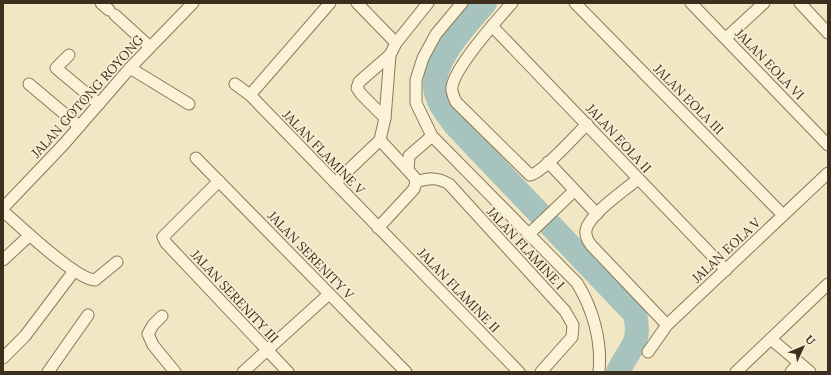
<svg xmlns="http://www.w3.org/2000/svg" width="831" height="375" viewBox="0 0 831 375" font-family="Lora,serif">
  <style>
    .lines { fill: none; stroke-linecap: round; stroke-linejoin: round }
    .river { stroke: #a6c4bd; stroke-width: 24 }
    .minor-casing { stroke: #8d7859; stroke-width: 13 }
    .minor { stroke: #fbf3d8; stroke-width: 11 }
    .labels { text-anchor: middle; stroke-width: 3.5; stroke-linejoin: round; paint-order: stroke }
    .street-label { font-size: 13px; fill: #3c2f1e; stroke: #f7f0d4 }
  </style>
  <rect width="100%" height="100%" fill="#f1e7c4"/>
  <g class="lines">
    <path class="river" d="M485,3C468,23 433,59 435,87C436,101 447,114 455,125L635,314C642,345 629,347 618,372"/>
    <g class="minor-casing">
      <g id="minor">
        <path d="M101,3L109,10"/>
        <path d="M357,3L396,43"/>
        <path d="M462,3L436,34L423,58L416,80V103L432,136L577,283C593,309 602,341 599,372"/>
        <path d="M512,3C497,20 455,67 452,87C451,92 454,97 456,102L530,175C541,174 577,134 587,124"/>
        <path d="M575,3L783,215"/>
        <path d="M691,3L828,145"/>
        <path d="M800,3L828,33"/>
        <path d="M115,15L150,47"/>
        <path d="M492,26L726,270"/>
        <path d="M726,38L764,3"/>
        <path d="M69,55L56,68L99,104"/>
        <path d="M130,68L189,104"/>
        <path d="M29,84L79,126"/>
        <path d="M235,84L250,95L519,372"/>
        <path d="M250,95L330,3"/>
        <path d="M385,118L361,94L357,88L359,82L390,55"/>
        <path d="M380,140L385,118L390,55L396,43L428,3"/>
        <path d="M380,140L415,178L416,182"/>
        <path d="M196,158L406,372"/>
        <path d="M548,162L597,214"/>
        <path d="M408,170L409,156L432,136"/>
        <path d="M638,179C625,190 589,214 586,230C585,236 588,241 591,245L667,325"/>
        <path d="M219,181L163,237L166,243L288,372"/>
        <path d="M416,182C429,178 437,177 449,184L565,311L573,325L572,337L541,372"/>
        <path d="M335,183L380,140"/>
        <path d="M3,208L64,144L130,68L193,3"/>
        <path d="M3,211C20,226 75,279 95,280L117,262"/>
        <path d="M378,228L414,189L416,182"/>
        <path d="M529,234L574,191"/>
        <path d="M3,260L30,235"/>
        <path d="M162,316L153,325L148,334L153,345L175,372"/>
        <path d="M771,339L810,372"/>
        <path d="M648,352L667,325L828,173"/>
        <path d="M3,358L25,336L74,271"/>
        <path d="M48,372L88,315"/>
        <path d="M243,372L329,294"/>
        <path d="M736,372L828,284"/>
        <path d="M791,372L799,363"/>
      </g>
    </g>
    <use href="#minor" class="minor"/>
  </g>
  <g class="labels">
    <g class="street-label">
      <text transform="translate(770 64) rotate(46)" y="5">JALAN EOLA VI</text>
      <text transform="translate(87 96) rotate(-48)" y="5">JALAN GOTONG ROYONG</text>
      <text transform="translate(689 99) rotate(45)" y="5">JALAN EOLA III</text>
      <text transform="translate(619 138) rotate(47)" y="5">JALAN EOLA II</text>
      <text transform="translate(324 152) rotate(46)" y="5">JALAN FLAMINE V</text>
      <text transform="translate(526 248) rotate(47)" y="5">JALAN FLAMINE I</text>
      <text transform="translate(726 250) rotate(-43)" y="5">JALAN EOLA V</text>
      <text transform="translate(311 255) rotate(46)" y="5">JALAN SERENITY V</text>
      <text transform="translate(459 290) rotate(46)" y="5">JALAN FLAMINE II</text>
      <text transform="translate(235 296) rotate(47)" y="5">JALAN SERENITY III</text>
    </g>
  </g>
  <rect width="831" height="375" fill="none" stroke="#3c2f1e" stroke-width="8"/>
  <g transform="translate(803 347) rotate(46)" stroke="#f7f0d4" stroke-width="3" paint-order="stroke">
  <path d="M0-3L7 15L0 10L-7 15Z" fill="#3c2f1e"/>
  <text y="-6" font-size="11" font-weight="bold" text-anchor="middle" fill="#3c2f1e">U</text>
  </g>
</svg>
